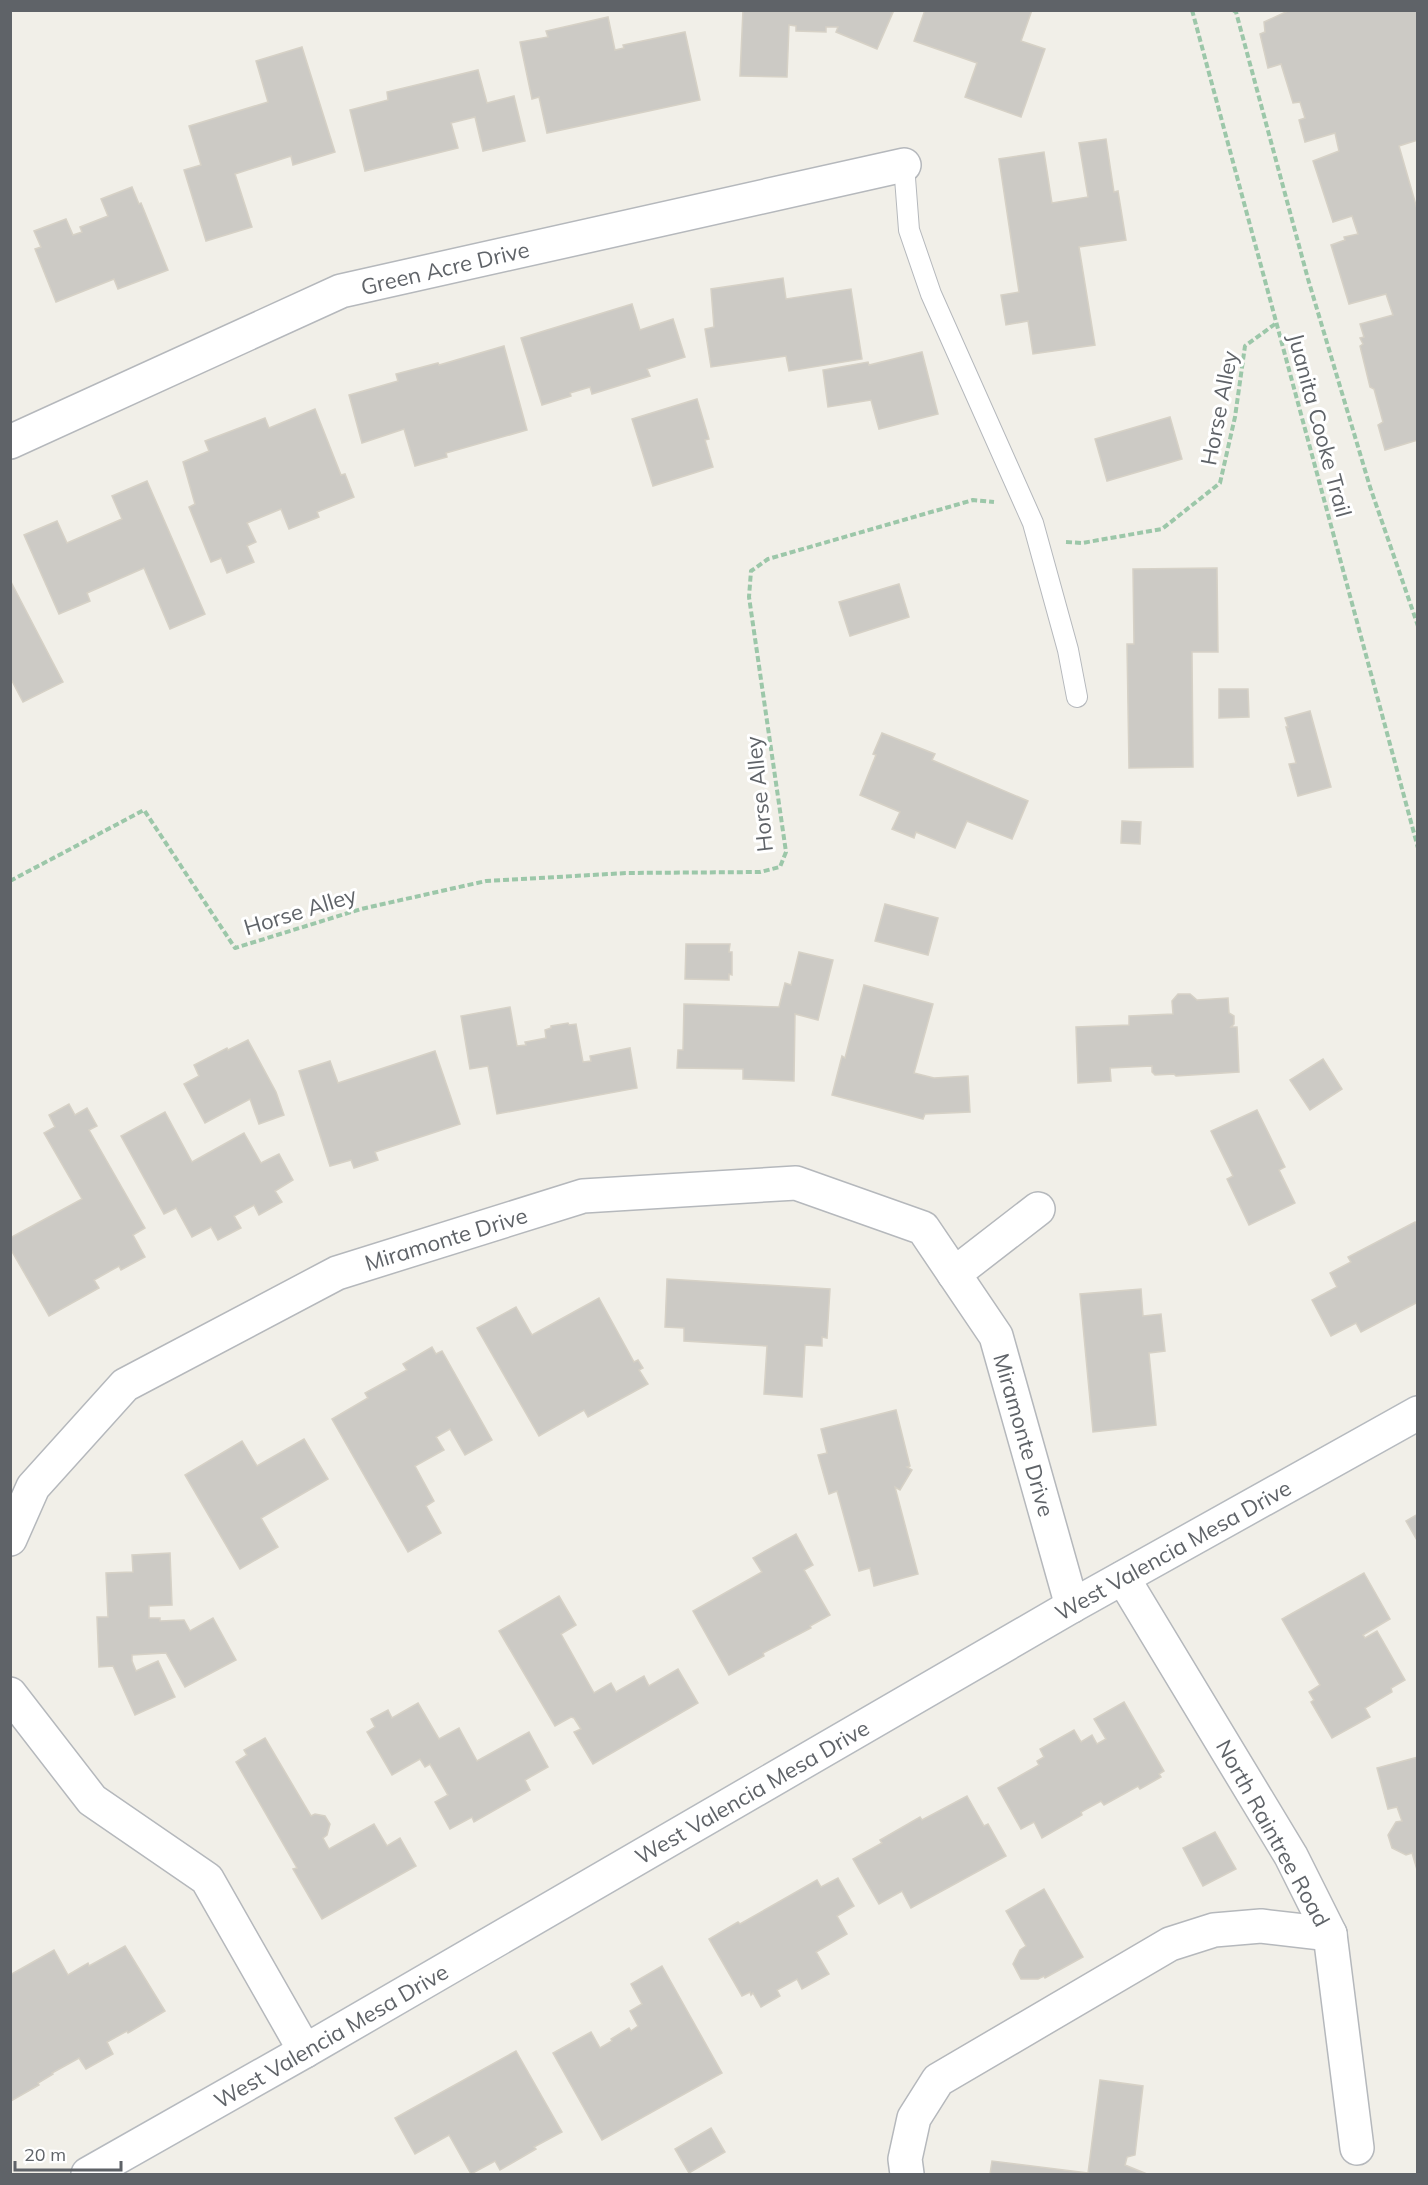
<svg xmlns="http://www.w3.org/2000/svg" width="1428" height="2185" viewBox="0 0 1428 2185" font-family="Mulish,sans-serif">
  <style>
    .building { fill: #cccac5; stroke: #d6d1c6; stroke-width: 1.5 }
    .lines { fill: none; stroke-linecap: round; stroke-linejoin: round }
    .lane-casing { stroke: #b5b8bc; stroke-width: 22 }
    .street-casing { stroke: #b5b8bc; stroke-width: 36 }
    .secondary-casing { stroke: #b6babf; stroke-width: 36 }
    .path { stroke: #9cc7a9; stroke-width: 4; stroke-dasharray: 6 3; stroke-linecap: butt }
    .lane { stroke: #fff; stroke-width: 20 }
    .street { stroke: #fff; stroke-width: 33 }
    .secondary { stroke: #fff; stroke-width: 33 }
    .labels { text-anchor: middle; stroke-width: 6; stroke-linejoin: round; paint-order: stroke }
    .street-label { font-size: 22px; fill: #5f6368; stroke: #fff }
  </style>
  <rect width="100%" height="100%" fill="#f1efe8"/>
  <g class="building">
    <path d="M743,10H894L877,49L836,32L838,27H826V32L796,31V26L789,25L787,77L740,76Z"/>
    <path d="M925,10H1032L1021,41L1045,49L1021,117L965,97L977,63L914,41Z"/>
    <path d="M1290,10H1418V140L1399,146L1418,212V440L1385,450L1378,425L1383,422L1374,389L1370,387L1360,346L1363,344L1360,338L1364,337L1360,324L1393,315L1386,294L1349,304L1331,245L1345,240L1344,237L1358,234L1352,216L1333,222L1313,161L1339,151L1335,133L1305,142L1299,120L1305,118L1300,102L1293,103L1281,64L1268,68L1260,34L1265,32L1264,22Z"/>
    <path d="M608,17L615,50L624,48L623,45L685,32L700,100L547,133L539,97L532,99L520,42L548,37L546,31Z"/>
    <path d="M302,47L335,152L293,165L291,156L235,174L252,227L206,241L184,170L201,165L189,126L268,102L256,61Z"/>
    <path d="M478,70L487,103L514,96L525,141L483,151L475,117L451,123L458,148L365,171L350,110L388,100L387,92Z"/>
    <path d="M1106,139L1114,192L1118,191L1126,240L1079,247L1095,345L1033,354L1028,321L1006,325L1001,295L1019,292L999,159L1044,152L1052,203L1088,197L1079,143Z"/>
    <path d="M132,187L139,204L141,203L168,270L118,289L114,279L56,302L35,249L41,247L34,231L66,219L73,235L82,232L80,227L108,216L101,199Z"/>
    <path d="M783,278L786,299L851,289L862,359L789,371L786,356L711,367L705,329L714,327L711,289Z"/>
    <path d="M632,304L640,330L673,319L685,357L647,369L650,376L592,394L590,387L570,393L571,396L542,405L521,338Z"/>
    <path d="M504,346L527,430L446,453L447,457L415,466L404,429L362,443L349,395L398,381L396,374L438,363L439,365Z"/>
    <path d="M922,352L938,414L879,429L871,400L828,407L823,370L868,362L869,365Z"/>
    <path d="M697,399L709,439L705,440L713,467L653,486L632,419Z"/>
    <path d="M315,409L341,475L345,474L354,497L317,512L319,517L289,529L281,509L247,523L256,542L247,546L254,562L227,573L221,558L211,562L189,507L195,504L183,462L209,451L205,441L265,418L269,428Z"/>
    <path d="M1170,417L1182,459L1107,481L1095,439Z"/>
    <path d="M147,481L205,614L170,629L144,568L87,593L90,601L59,614L24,535L57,521L67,543L122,519L112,496Z"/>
    <path d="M1217,568L1218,652H1192L1193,767L1129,768L1127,644H1134L1133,569Z"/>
    <path d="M10,580L63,682L23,702L10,677Z"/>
    <path d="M899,584L909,617L850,636L839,602Z"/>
    <path d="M1219,689H1248L1249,717L1219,718Z"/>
    <path d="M1310,711L1331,787L1298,796L1289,764L1296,763L1286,727H1288L1285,718Z"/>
    <path d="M882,733L935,754L932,760L1028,801L1012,839L967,821L955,848L916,832L914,838L892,829L900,812L860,795L876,755L873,754Z"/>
    <path d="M1122,821L1141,822L1140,844L1121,843Z"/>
    <path d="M885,904L938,918L928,955L875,941Z"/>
    <path d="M686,944H730L729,952H732V975L729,974V980L685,979Z"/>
    <path d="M799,952L833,960L818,1020L795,1014L794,1081L743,1079V1069L677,1068L678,1050H683L684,1004L779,1007L785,983L791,985Z"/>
    <path d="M864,985L933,1004L914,1073L934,1078L968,1076L970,1112L925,1114L923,1119L832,1095L842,1056L845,1058Z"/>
    <path d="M1178,994H1190L1197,1000L1228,998L1229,1013L1234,1016V1024L1231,1027H1237L1239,1072L1176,1076L1174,1074L1155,1075L1152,1072V1066L1110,1068L1111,1081L1078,1083L1076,1027L1129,1025V1016L1173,1014L1172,1001Z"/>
    <path d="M510,1007L517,1046L526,1045L525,1042L546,1038L545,1030L551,1028V1026L568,1023L569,1025L576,1024L583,1062L591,1061L590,1056L630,1048L637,1088L497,1114L488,1066L470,1069L461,1016Z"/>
    <path d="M248,1040L276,1092L284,1115L259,1124L250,1099L205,1123L184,1084L199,1076L194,1065L227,1048L228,1050Z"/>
    <path d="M435,1051L460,1124L375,1152L378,1160L354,1168L351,1160L330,1166L299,1071L330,1061L338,1083Z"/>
    <path d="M1323,1059L1342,1089L1310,1110L1290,1080Z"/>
    <path d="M69,1104L75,1115L87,1108L97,1126L89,1130L145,1228L133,1235L145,1257L121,1270L119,1266L94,1280L99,1288L49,1316L10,1248V1238L82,1199L44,1133L55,1127L49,1115Z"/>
    <path d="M1257,1110L1285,1167L1279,1170L1295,1203L1249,1225L1227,1179L1233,1176L1211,1131Z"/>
    <path d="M165,1112L192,1162L244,1133L261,1163L279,1154L293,1180L275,1191L282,1202L259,1215L254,1205L234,1216L241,1228L218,1240L211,1227L192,1237L176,1208L164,1214L121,1136Z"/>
    <path d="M1415,1222L1418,1227V1302L1361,1332L1356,1323L1331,1336L1312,1300L1337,1287L1330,1273L1351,1262L1348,1257Z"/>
    <path d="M667,1279L830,1289L827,1338L822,1337V1346L805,1345L802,1397L764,1394L767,1346L684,1341V1328L665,1327Z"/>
    <path d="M1141,1289L1143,1316L1161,1314L1165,1351L1149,1353L1156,1425L1093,1432L1080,1294Z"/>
    <path d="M599,1298L634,1362L638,1360L643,1368L639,1370L648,1384L588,1417L584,1410L539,1436L477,1328L516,1307L532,1335Z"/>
    <path d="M432,1347L436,1354L442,1351L492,1440L465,1455L450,1429L436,1437L444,1450L415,1466L434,1501L426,1506L441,1533L408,1552L332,1419L368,1398L365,1393L407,1370L403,1364Z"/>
    <path d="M896,1410L910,1466L907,1467L912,1470L900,1490L895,1487L918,1574L874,1586L870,1568L859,1571L837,1491L829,1494L818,1455L827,1453L821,1429Z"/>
    <path d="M304,1439L328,1479L261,1518L278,1547L240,1569L185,1475L242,1441L257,1466Z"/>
    <path d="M1418,1514V1542L1406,1521Z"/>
    <path d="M796,1534L813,1565L804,1570L830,1615L810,1626L811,1628L763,1653L764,1656L729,1675L693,1611L762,1572L753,1558Z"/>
    <path d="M170,1553L172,1605L149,1606V1618H160V1621L184,1620L190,1631L213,1618L236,1660L185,1687L166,1653L132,1655V1661L136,1671L158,1661L175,1697L135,1715L113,1666L99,1667L97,1617H108L106,1573L133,1572L132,1555Z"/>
    <path d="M1364,1573L1390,1619L1363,1635L1365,1638L1377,1631L1405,1680L1391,1688L1392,1692L1365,1708L1370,1717L1332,1738L1311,1702L1314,1700L1309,1692L1320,1685L1282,1619Z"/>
    <path d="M559,1596L576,1625L561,1634L594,1693L611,1683L616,1692L644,1676L649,1686L678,1669L698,1703L593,1764L574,1732L581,1729L574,1718L571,1717L555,1726L499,1631Z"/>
    <path d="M1124,1702L1164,1771L1159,1774L1161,1777L1140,1789L1138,1786L1104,1805L1101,1801L1081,1812L1082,1815L1042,1838L1034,1822L1021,1829L998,1788L1039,1765L1037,1761L1044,1757L1040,1749L1074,1730L1081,1742L1092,1735L1097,1744L1106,1739L1094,1719Z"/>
    <path d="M418,1703L439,1739L459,1728L477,1761L529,1732L548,1767L525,1780L530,1790L474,1822L472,1817L450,1829L435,1802L448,1795L430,1764L425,1767L420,1759L392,1775L367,1732L375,1727L371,1719L388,1710L392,1718Z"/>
    <path d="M265,1738L311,1816L315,1814L325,1816L330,1824L327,1835L323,1838L329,1849L374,1824L387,1846L400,1838L416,1866L322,1919L293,1869L297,1868L236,1762L247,1755L244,1750Z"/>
    <path d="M1418,1757V1873L1412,1853L1406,1855L1392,1848L1388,1835L1396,1822L1402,1821L1397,1807L1388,1809L1377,1768Z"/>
    <path d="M967,1796L984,1826L988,1824L1006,1856L911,1908L902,1891L879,1904L853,1859L882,1843L880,1840L920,1817L922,1820Z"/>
    <path d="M1215,1832L1236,1869L1203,1886L1183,1848Z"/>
    <path d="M838,1878L854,1906L837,1916L847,1934L816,1952L829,1974L802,1989L797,1979L777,1990L780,1996L761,2007L753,1993L751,1995L750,1992L742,1996L709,1939L738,1922L740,1924L817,1880L821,1887Z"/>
    <path d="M1044,1889L1083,1957L1045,1978L1044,1976L1038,1979H1021L1013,1964L1020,1950L1026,1946L1006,1911Z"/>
    <path d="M125,1946L165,2011L128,2033L127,2031L107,2042L113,2054L86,2069L79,2058L52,2073L53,2074L38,2083L39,2085L11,2101L10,1975L54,1950L68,1975L88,1963L89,1966Z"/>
    <path d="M662,1966L722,2073L602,2140L553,2053L591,2032L600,2048L612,2041L611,2039L629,2028L631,2031L638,2026L630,2011L642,2004L631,1984Z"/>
    <path d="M516,2051L562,2132L534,2147L536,2149L500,2170L495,2161L471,2174L449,2135L415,2154L395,2118Z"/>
    <path d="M1100,2080L1143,2086L1135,2155L1127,2157L1125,2165L1147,2174H990L992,2161L1088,2173Z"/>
    <path d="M711,2128L725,2152L689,2173L675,2149Z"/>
  </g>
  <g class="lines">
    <g class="lane-casing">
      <path id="lane" d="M904,165L909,230L931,294L1033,523L1068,650L1077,697"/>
    </g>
    <g class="street-casing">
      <g id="street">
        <path d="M10,442L341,291L904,165"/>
        <path d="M954,1274L1038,1209"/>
        <path d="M10,1539L33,1487L125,1385L337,1273L583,1196L796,1183L923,1228L996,1336L1072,1606"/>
        <path d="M1123,1578L1291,1856L1330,1934L1357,2148"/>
        <path d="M10,1694L92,1800L207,1879L305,2051"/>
        <path d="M907,2174L905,2159L914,2118L938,2080L1170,1944L1214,1930L1261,1926L1330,1934"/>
      </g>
    </g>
    <g class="secondary-casing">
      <path id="secondary" d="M88,2174L305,2051L1072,1606L1418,1413"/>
    </g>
    <g class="path">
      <path d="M1192,10L1418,848"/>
      <path d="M1233,10L1236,12L1308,279L1370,487L1418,626"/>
      <path d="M1066,542L1082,543L1162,529L1220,483L1235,417L1245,346L1275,324"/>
      <path d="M10,881L144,810L235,948L361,909L486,881L627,873L760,872L780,867L786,852L749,597L751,571L768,559L973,500L994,502"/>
    </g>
    <use href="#lane" class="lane"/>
    <use href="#street" class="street"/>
    <use href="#secondary" class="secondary"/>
  </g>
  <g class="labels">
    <g class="street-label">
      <text transform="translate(445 268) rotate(-13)" y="8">Green Acre Drive</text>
      <text transform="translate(1219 408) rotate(-79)" y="8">Horse Alley</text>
      <text transform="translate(1320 425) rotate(75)" y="8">Juanita Cooke Trail</text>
      <text transform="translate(759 794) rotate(-96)" y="8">Horse Alley</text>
      <text transform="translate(300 911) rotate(-17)" y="8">Horse Alley</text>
      <text transform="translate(446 1239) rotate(-17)" y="8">Miramonte Drive</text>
      <text transform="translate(1024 1435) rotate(74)" y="8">Miramonte Drive</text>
      <text transform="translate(1173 1550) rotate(-29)" y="8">West Valencia Mesa Drive</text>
      <text transform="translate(752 1792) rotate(-30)" y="8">West Valencia Mesa Drive</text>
      <text transform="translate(1273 1833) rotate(61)" y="8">North Raintree Road</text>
      <text transform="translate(331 2036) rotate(-30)" y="8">West Valencia Mesa Drive</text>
    </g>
  </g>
  <rect width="1428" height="2185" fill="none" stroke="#5f6368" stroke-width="24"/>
  <path d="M15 2161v9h106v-9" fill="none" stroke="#5f6368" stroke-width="3"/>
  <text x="24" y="2161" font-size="18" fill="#5f6368" stroke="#ffffff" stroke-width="4.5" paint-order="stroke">20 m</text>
</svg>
